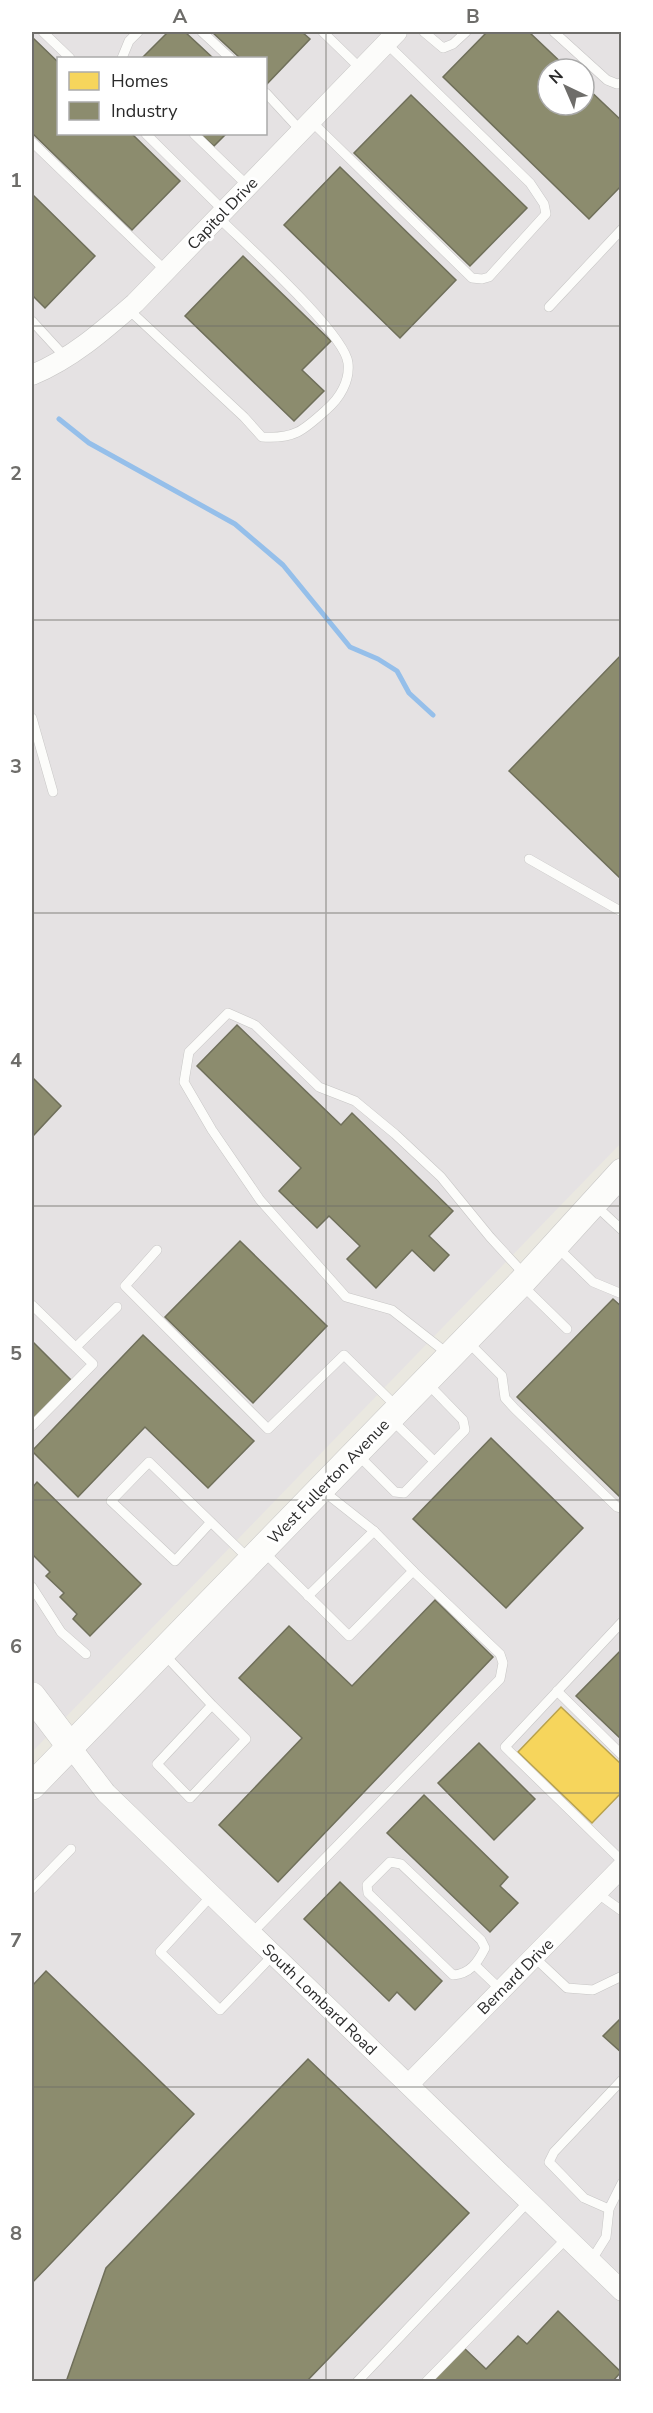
<svg xmlns="http://www.w3.org/2000/svg" width="653" height="2413" viewBox="0 0 653 2413" font-family="'Nunito Sans',sans-serif">
  <style>
    .industrial { fill: #e5e2e3; fill-rule: evenodd }
    .homes { fill: #f6d55c; stroke: #b9a24d; stroke-width: 1.5 }
    .industry { fill: #8c8c6e; stroke: #6f6f5a; stroke-width: 1.5 }
    .lines { fill: none; stroke-linecap: round; stroke-linejoin: round }
    .stream { stroke: #95bfea; stroke-width: 5 }
    .lane-casing { stroke: #c7c6c5; stroke-width: 10 }
    .street-casing { stroke: #c7c6c5; stroke-width: 21 }
    .secondary-casing { stroke: #c7c6c5; stroke-width: 28 }
    .lane { stroke: #fcfcfa; stroke-width: 9 }
    .street { stroke: #fcfcfa; stroke-width: 20 }
    .secondary { stroke: #fcfcfa; stroke-width: 27 }
    .grid { fill: none; stroke: #6e6d6a; stroke-width: 1.5; stroke-opacity: 0.55 }
    .labels { text-anchor: middle; stroke-width: 6; stroke-linejoin: round; paint-order: stroke }
    .street-label { font-size: 16px; fill: #2b2b2b; stroke: #fff }
    .neatline { fill: none; stroke: #6e6d6a; stroke-width: 2 }
    .grid-label { font-size: 20px; text-anchor: middle; font-weight: bold; fill: #6e6d6a }
  </style>
  <rect width="100%" height="100%" fill="#eae8e0"/>
  <g class="industrial">
    <path d="M32,32H621V1143L32,1752ZM58,58H266V134H58ZM548,69H584V105H548Z"/>
    <path d="M621,1189V2381H32V1804Z"/>
  </g>
  <path class="homes" d="M561,1707L622,1765V1792L592,1823L518,1752Z"/>
  <g class="industry">
    <path d="M168,32H185L213,58H142Z"/>
    <path d="M212,32H302L310,39L267,84L266,58H240Z"/>
    <path d="M487,32H529L568,69H548V105H584V85L622,121V185L589,219L443,77Z"/>
    <path d="M32,37L58,62V134H132L180,181L132,230L32,133Z"/>
    <path d="M411,95L527,208L470,266L354,153Z"/>
    <path d="M200,134H226L214,146Z"/>
    <path d="M340,167L456,280L400,338L284,225Z"/>
    <path d="M32,194L95,256L45,308L32,295Z"/>
    <path d="M243,256L331,341L302,370L324,391L294,421L185,316Z"/>
    <path d="M622,654V880L509,771Z"/>
    <path d="M237,1025L341,1125L352,1113L453,1211L429,1236L449,1255L434,1271L412,1250L376,1288L347,1259L360,1246L329,1216L317,1228L279,1191L301,1168L197,1066Z"/>
    <path d="M32,1077L61,1106L32,1137Z"/>
    <path d="M240,1241L327,1326L253,1403L165,1317Z"/>
    <path d="M613,1299L622,1307L621,1498L517,1397Z"/>
    <path d="M143,1335L254,1441L208,1488L145,1427L78,1497L32,1451Z"/>
    <path d="M32,1341L71,1380L32,1421Z"/>
    <path d="M491,1438L583,1528L506,1608L413,1519Z"/>
    <path d="M37,1482L141,1584L90,1636L73,1619L77,1614L60,1597L64,1593L46,1576L50,1572L32,1554V1488Z"/>
    <path d="M435,1600L493,1657L278,1882L219,1825L302,1738L239,1678L289,1626L352,1686Z"/>
    <path d="M622,1649V1740L576,1696Z"/>
    <path d="M479,1743L535,1799L494,1840L438,1783Z"/>
    <path d="M424,1795L508,1877L500,1886L518,1903L490,1932L387,1833Z"/>
    <path d="M340,1882L442,1981L415,2010L397,1992L389,2001L304,1919Z"/>
    <path d="M46,1971L194,2114L32,2283V1986Z"/>
    <path d="M622,2017V2053L603,2036Z"/>
    <path d="M308,2059L469,2213L306,2382H66L106,2268Z"/>
    <path d="M558,2311L621,2372L612,2382H430L463,2347L486,2369L518,2336L527,2344Z"/>
  </g>
  <g class="lines">
    <path class="stream" d="M59,419L89,443L235,524L283,565L350,647L378,659L397,671L409,693L433,715"/>
    <g class="lane-casing">
      <g id="lane">
        <path d="M43,32L70,58"/>
        <path d="M202,32L230,58"/>
        <path d="M323,32L361,69"/>
        <path d="M424,32L443,48L453,44L466,32"/>
        <path d="M554,32L607,80L617,84L622,83"/>
        <path d="M122,58L129,41L138,32"/>
        <path d="M266,93L301,131"/>
        <path d="M311,121L472,278L482,279L489,277L546,214L544,204L530,183L386,43"/>
        <path d="M146,134L224,211"/>
        <path d="M194,134L248,186"/>
        <path d="M32,142L166,271"/>
        <path d="M549,307L622,229"/>
        <path d="M128,309L244,417L262,437C294,439 303,431 326,410C340,398 350,381 348,363C345,333 243,242 218,217"/>
        <path d="M32,321L66,358"/>
        <path d="M32,718L53,792"/>
        <path d="M529,859L622,912"/>
        <path d="M595,1205L622,1230"/>
        <path d="M557,1247L593,1282L622,1294"/>
        <path d="M157,1250L125,1286L268,1429L344,1355L397,1407"/>
        <path d="M522,1285L567,1329"/>
        <path d="M32,1305L93,1364L32,1426"/>
        <path d="M467,1341L502,1376L505,1398L515,1409L617,1507L622,1508"/>
        <path d="M76,1347L117,1307"/>
        <path d="M448,1354L392,1310L346,1297L260,1200L212,1130L184,1082L189,1052L228,1013L255,1025L319,1087L355,1101L395,1134L441,1177L490,1237L524,1274"/>
        <path d="M391,1419L434,1461"/>
        <path d="M357,1454L395,1492L404,1493L465,1430L463,1420L427,1383"/>
        <path d="M211,1522L175,1561L111,1501L149,1462L249,1559"/>
        <path d="M263,1551L349,1636L413,1571L374,1531L322,1490"/>
        <path d="M32,1587L61,1632L86,1654"/>
        <path d="M308,1596L374,1531"/>
        <path d="M622,1622L505,1747L622,1861"/>
        <path d="M164,1654L212,1705L157,1764L190,1798L246,1739L212,1705"/>
        <path d="M557,1691L622,1755"/>
        <path d="M390,1862L401,1864L481,1940L485,1948C478,1962 470,1974 453,1975L368,1893L367,1885Z"/>
        <path d="M32,1889L71,1849"/>
        <path d="M597,1893L622,1911"/>
        <path d="M212,1895L160,1952L220,2010L274,1954"/>
        <path d="M252,1933L500,1679L503,1663L500,1654L413,1571"/>
        <path d="M534,1957L567,1988L593,1990L622,1976"/>
        <path d="M476,1966L501,1990"/>
        <path d="M609,2209L584,2198L549,2162L554,2152L622,2080"/>
        <path d="M591,2261L606,2237L609,2209L622,2183"/>
        <path d="M357,2382L529,2201"/>
        <path d="M426,2382L567,2238"/>
      </g>
    </g>
    <g class="street-casing">
      <g id="street">
        <path d="M32,375C71,359 103,331 135,303L397,32"/>
        <path d="M70,1746L106,1793L622,2291"/>
        <path d="M409,2084L622,1867"/>
      </g>
    </g>
    <g class="secondary-casing">
      <g id="secondary">
        <path d="M32,1696L70,1746"/>
        <path d="M32,1786L521,1283L622,1172"/>
      </g>
    </g>
    <use href="#lane" class="lane"/>
    <use href="#street" class="street"/>
    <use href="#secondary" class="secondary"/>
  </g>
  <path class="grid" d="M326,32V2382M32,326H622M32,620H622M32,913H622M32,1206H622M32,1500H622M32,1793H622M32,2087H622"/>
  <g class="labels">
    <g class="street-label">
      <text transform="translate(222 213) rotate(-46)" y="6">Capitol Drive</text>
      <text transform="translate(328 1481) rotate(-46)" y="6">West Fullerton Avenue</text>
      <text transform="translate(515 1976) rotate(-45)" y="6">Bernard Drive</text>
      <text transform="translate(320 1999) rotate(44)" y="6">South Lombard Road</text>
    </g>
  </g>
  <rect width="653" height="2413" fill="none" stroke="#ffffff" stroke-width="66"/>
  <rect x="57" y="57" width="210" height="78" fill="#ffffff" stroke="#aaaaaa" stroke-width="1.5"/>
  <rect x="69" y="72" width="30" height="18" fill="#f6d55c" stroke="#aaaaaa" stroke-width="1.5"/>
  <text x="111" y="87" font-size="18" fill="#2b2b2b">Homes</text>
  <rect x="69" y="102" width="30" height="18" fill="#8c8c6e" stroke="#aaaaaa" stroke-width="1.5"/>
  <text x="111" y="117" font-size="18" fill="#2b2b2b">Industry</text>
  <g transform="translate(566 87) rotate(316)"><circle r="28" fill="#ffffff" stroke="#aaaaaa" stroke-width="1.5"/>
  <path d="M0-4.5L10 22L0 15L-10 22Z" fill="#6e6d6a"/>
  <text y="-9" font-size="16" font-weight="bold" text-anchor="middle" fill="#2b2b2b">N</text>
  </g>
  <rect x="33" y="33" width="587" height="2347" class="neatline"/>
  <g class="grid-label">
    <text x="180" y="23">A</text>
    <text x="473" y="23">B</text>
    <text x="16" y="187">1</text>
    <text x="16" y="480">2</text>
    <text x="16" y="773">3</text>
    <text x="16" y="1067">4</text>
    <text x="16" y="1360">5</text>
    <text x="16" y="1653">6</text>
    <text x="16" y="1947">7</text>
    <text x="16" y="2240">8</text>
  </g>
</svg>
